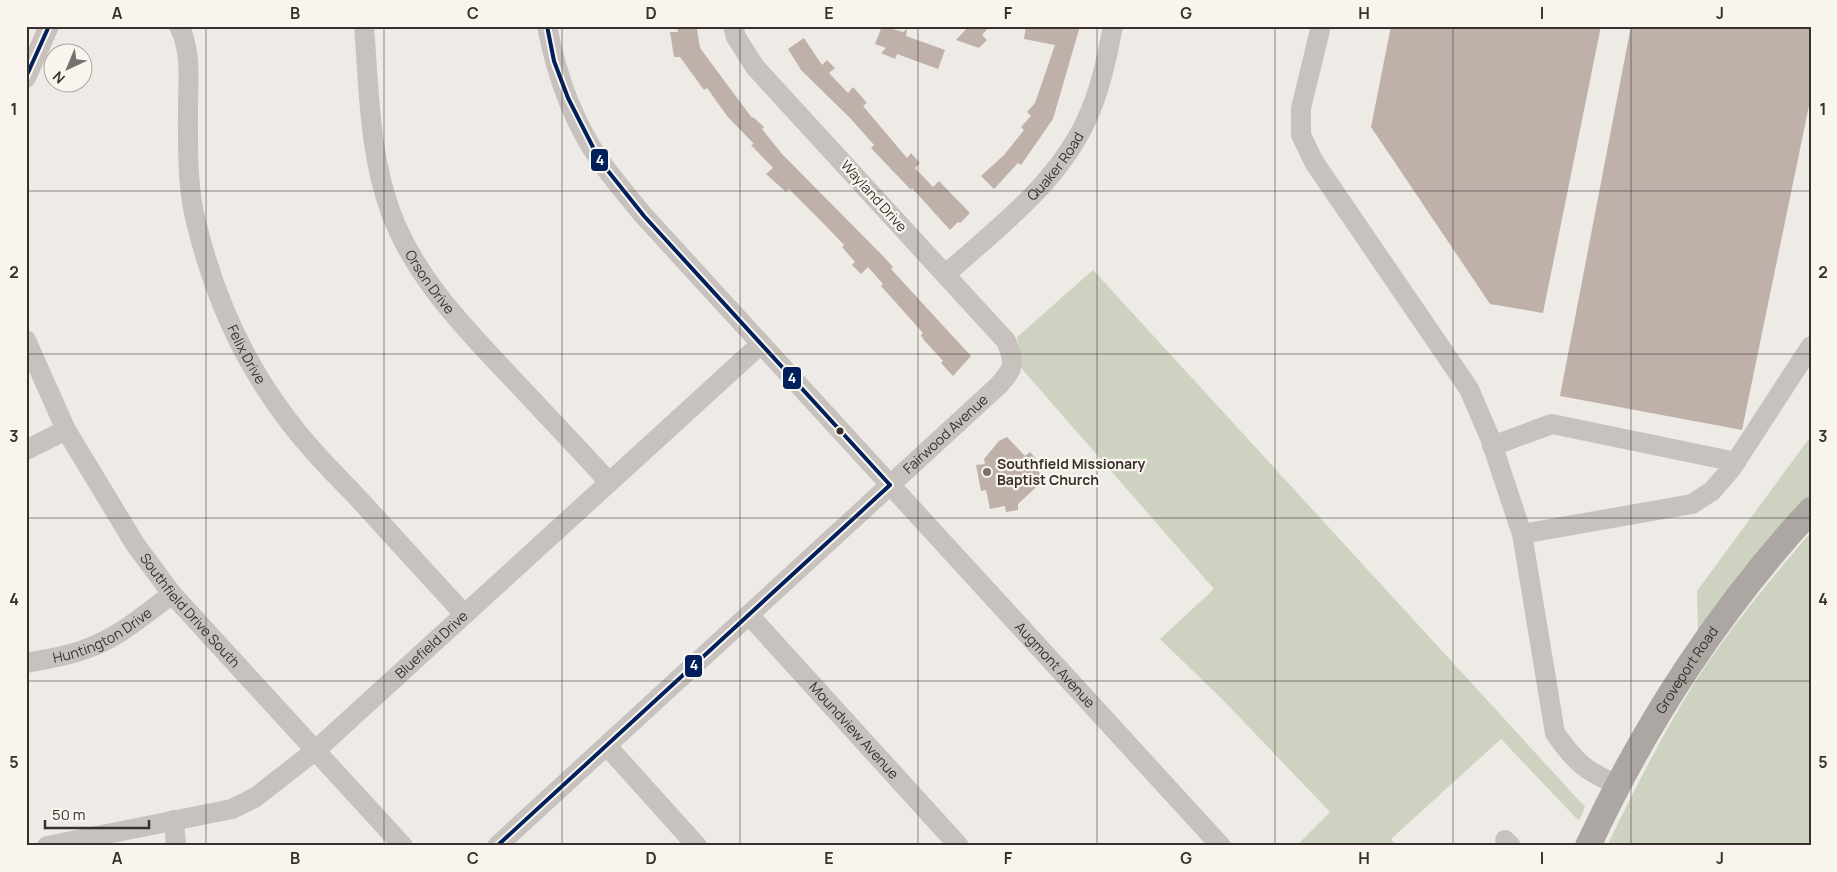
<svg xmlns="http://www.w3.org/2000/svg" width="1837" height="872" viewBox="0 0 1837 872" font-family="Manrope,sans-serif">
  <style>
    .green { fill: #ced2c1 }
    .building { fill: #bfb1aa }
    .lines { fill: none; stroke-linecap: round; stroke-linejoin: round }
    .minor { stroke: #c7c2bd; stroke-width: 20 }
    .major { stroke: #aca7a2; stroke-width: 26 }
    .bus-1-casing { stroke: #f9f4ee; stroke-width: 8 }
    .bus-1 { stroke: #00205b; stroke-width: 4 }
    .grid { fill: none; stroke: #38302c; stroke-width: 1; stroke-opacity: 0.55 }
    .bus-dot { fill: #38302c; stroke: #f9f4ee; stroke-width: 2 }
    .poi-dot { fill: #78716d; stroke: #f9f4ee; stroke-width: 2 }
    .labels { text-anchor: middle; stroke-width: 4.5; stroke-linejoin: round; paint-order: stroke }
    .street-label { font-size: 14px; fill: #38302c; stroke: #f9f4ee }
    .poi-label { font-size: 14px; font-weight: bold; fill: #38302c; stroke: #f9f4ee; text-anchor: start }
    .line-badge { stroke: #f9f4ee; stroke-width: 2 }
    .badge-label { font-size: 14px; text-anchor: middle; font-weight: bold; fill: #fff }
    .neatline { fill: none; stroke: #38302c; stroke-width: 2 }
    .grid-label { font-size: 16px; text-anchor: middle; font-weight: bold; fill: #38302c }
  </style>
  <rect width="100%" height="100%" fill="#eeeae6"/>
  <g class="green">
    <path d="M1093,270L1585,807L1579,821L1501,739L1391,839L1397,846H1296L1330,812L1222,699L1160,639L1214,589L1022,369L1017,337Z"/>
    <path d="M1811,436V496L1698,632L1697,591Z"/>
    <path d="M1811,532V846H1607C1634,790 1662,735 1695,682C1729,629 1770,580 1811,532Z"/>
  </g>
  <g class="building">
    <path d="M677,26H694V29H697L700,48L752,118L753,117L764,127L762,129L782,154L883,256L893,267L891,269L971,356L953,376L941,363L943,361L924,340L921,335L923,333L881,286L883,284L868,267L861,274L852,265L855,262L842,247L844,245L822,222L789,189L786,192L766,174L773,168L751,145L754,144L727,116L707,88L704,90L680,57H674L670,32H678Z"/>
    <path d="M882,26L903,32L907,29L906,36L945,50L938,69L897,54L895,59L881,53L886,48L875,44Z"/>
    <path d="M969,26H990L982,35L987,40L979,48L956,40Z"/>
    <path d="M1026,26H1080L1053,119L1021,165L1018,163L994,189L981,176L1004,155L1024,130L1021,127L1031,116L1027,112L1035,103L1055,45L1024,39Z"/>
    <path d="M1391,26H1601L1543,313L1490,304L1371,127Z"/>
    <path d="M1631,26H1811V96L1742,430L1560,396Z"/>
    <path d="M804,38L822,65L827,60L835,68L829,73L848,93L853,87L867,103L863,106L907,158L911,153L920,163L915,168L933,187L939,181L970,213L960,223L958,222L950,230L912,188L911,190L871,148L874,145L850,118L801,70L788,49Z"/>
    <path d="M1007,437L1025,456L1030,452L1037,460L1033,465L1045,479L1018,504V510L1006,512L1005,506L990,509L986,490L981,491L976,465L985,464L984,459L999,441Z"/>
  </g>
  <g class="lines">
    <g class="minor">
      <path id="s1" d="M179,26C192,52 188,80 188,108C188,142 187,180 194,213C210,284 239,354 282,412C304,443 331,470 357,497C393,536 428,575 464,614"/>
      <path id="s2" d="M364,26C369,89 369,153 391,213C415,277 462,325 508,374C542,410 576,446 609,482"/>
      <path id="s3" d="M547,26C556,73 573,122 601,162C614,180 629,198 644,216L1221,846"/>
      <path d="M1321,26L1301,108V135L1314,162L1469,389L1490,438L1522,534L1555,733C1575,762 1585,771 1618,785"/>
      <path d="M26,78L49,26"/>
      <path id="s4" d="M946,274C997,228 1056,185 1086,121C1100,91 1107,58 1113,26"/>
      <path id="s5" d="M26,340L66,430L135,544L172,594L403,846"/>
      <path d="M1492,446L1552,424L1736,462"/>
      <path d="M26,450L66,430"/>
      <path d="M1522,534L1692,504L1712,491L1731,469L1811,346"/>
      <path id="s6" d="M749,615L959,846"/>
      <path id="s7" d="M26,663C45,659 65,657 83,650C117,639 144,615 172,594"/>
      <path d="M607,746L697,846"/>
      <path d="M174,820L176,846"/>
      <path d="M1505,840L1511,846"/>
      <path id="s8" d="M47,846L232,809L256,797L316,750L761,344"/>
      <path id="s9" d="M497,846L999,385C1015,367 1015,363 1006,341L755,67L736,37L733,26"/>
    </g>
    <path class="major" id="s10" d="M1588,846C1644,725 1720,608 1811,510"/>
    <g class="bus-1-casing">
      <g id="bus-1">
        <path d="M547,26L554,61L568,98L600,161L644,216L890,485"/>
        <path d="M26,77L49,26"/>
        <path d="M497,846L890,485"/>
      </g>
    </g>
    <use href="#bus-1" class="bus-1"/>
  </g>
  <path class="grid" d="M206,26V846M384,26V846M562,26V846M740,26V846M918,26V846M1097,26V846M1275,26V846M1453,26V846M1631,26V846M26,191H1811M26,354H1811M26,518H1811M26,681H1811"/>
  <circle class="bus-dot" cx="840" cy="431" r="4.5"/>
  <circle class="poi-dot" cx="987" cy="472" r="5"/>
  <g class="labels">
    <g class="street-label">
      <text dy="5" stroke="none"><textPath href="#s4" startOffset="154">Quaker Road</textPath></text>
      <text transform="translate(874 196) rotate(48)" y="5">Wayland Drive</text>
      <text dy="5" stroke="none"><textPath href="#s2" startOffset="269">Orson Drive</textPath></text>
      <text dy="5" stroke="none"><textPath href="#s1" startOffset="340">Felix Drive</textPath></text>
      <text dy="5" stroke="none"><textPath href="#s9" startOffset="609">Fairwood Avenue</textPath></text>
      <text dy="5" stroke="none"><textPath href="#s5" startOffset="318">Southfield Drive South</textPath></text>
      <text dy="5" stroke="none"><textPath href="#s7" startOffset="82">Huntington Drive</textPath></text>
      <text dy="5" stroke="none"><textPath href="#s8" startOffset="448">Bluefield Drive</textPath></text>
      <text dy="5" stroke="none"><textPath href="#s3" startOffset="825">Augmont Avenue</textPath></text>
      <text dy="5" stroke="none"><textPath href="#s10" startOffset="202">Groveport Road</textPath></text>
      <text dy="5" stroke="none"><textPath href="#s6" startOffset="156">Moundview Avenue</textPath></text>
    </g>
    <g class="poi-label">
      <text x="997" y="469">Southfield Missionary<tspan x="997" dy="16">Baptist Church</tspan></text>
    </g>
  </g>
  <g class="line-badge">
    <rect x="590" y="148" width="19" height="24" rx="5" fill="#00205b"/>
    <rect x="782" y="366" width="20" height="24" rx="5" fill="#00205b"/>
    <rect x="684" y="654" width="19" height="24" rx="5" fill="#00205b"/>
  </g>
  <g class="badge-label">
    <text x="600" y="165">4</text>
    <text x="792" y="383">4</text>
    <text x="694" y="670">4</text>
  </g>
  <rect width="1837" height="872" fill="none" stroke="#f9f4ee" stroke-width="55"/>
  <g transform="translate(68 68) rotate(224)"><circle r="24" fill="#f9f4ee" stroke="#aca6a0"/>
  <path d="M0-4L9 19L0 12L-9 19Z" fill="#78716d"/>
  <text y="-8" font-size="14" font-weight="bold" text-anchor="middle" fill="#38302c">N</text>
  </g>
  <path d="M45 820v8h104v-8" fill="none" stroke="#38302c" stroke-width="2.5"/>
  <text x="52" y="820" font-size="15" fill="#38302c" stroke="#f9f4ee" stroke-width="4" paint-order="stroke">50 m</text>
  <rect x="28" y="28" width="1782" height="816" class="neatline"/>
  <g class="grid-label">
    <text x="117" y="19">A</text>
    <text x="295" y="19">B</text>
    <text x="473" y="19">C</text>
    <text x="651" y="19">D</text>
    <text x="829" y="19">E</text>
    <text x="1008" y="19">F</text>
    <text x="1186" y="19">G</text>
    <text x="1364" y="19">H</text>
    <text x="1542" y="19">I</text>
    <text x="1720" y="19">J</text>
    <text x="14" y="115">1</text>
    <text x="1823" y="115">1</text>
    <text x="14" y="278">2</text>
    <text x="1823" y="278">2</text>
    <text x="14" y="442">3</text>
    <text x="1823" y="442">3</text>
    <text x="14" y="605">4</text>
    <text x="1823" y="605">4</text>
    <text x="14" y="768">5</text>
    <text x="1823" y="768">5</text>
    <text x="117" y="864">A</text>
    <text x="295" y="864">B</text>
    <text x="473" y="864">C</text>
    <text x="651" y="864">D</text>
    <text x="829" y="864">E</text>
    <text x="1008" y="864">F</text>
    <text x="1186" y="864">G</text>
    <text x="1364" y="864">H</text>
    <text x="1542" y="864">I</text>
    <text x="1720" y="864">J</text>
  </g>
</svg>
